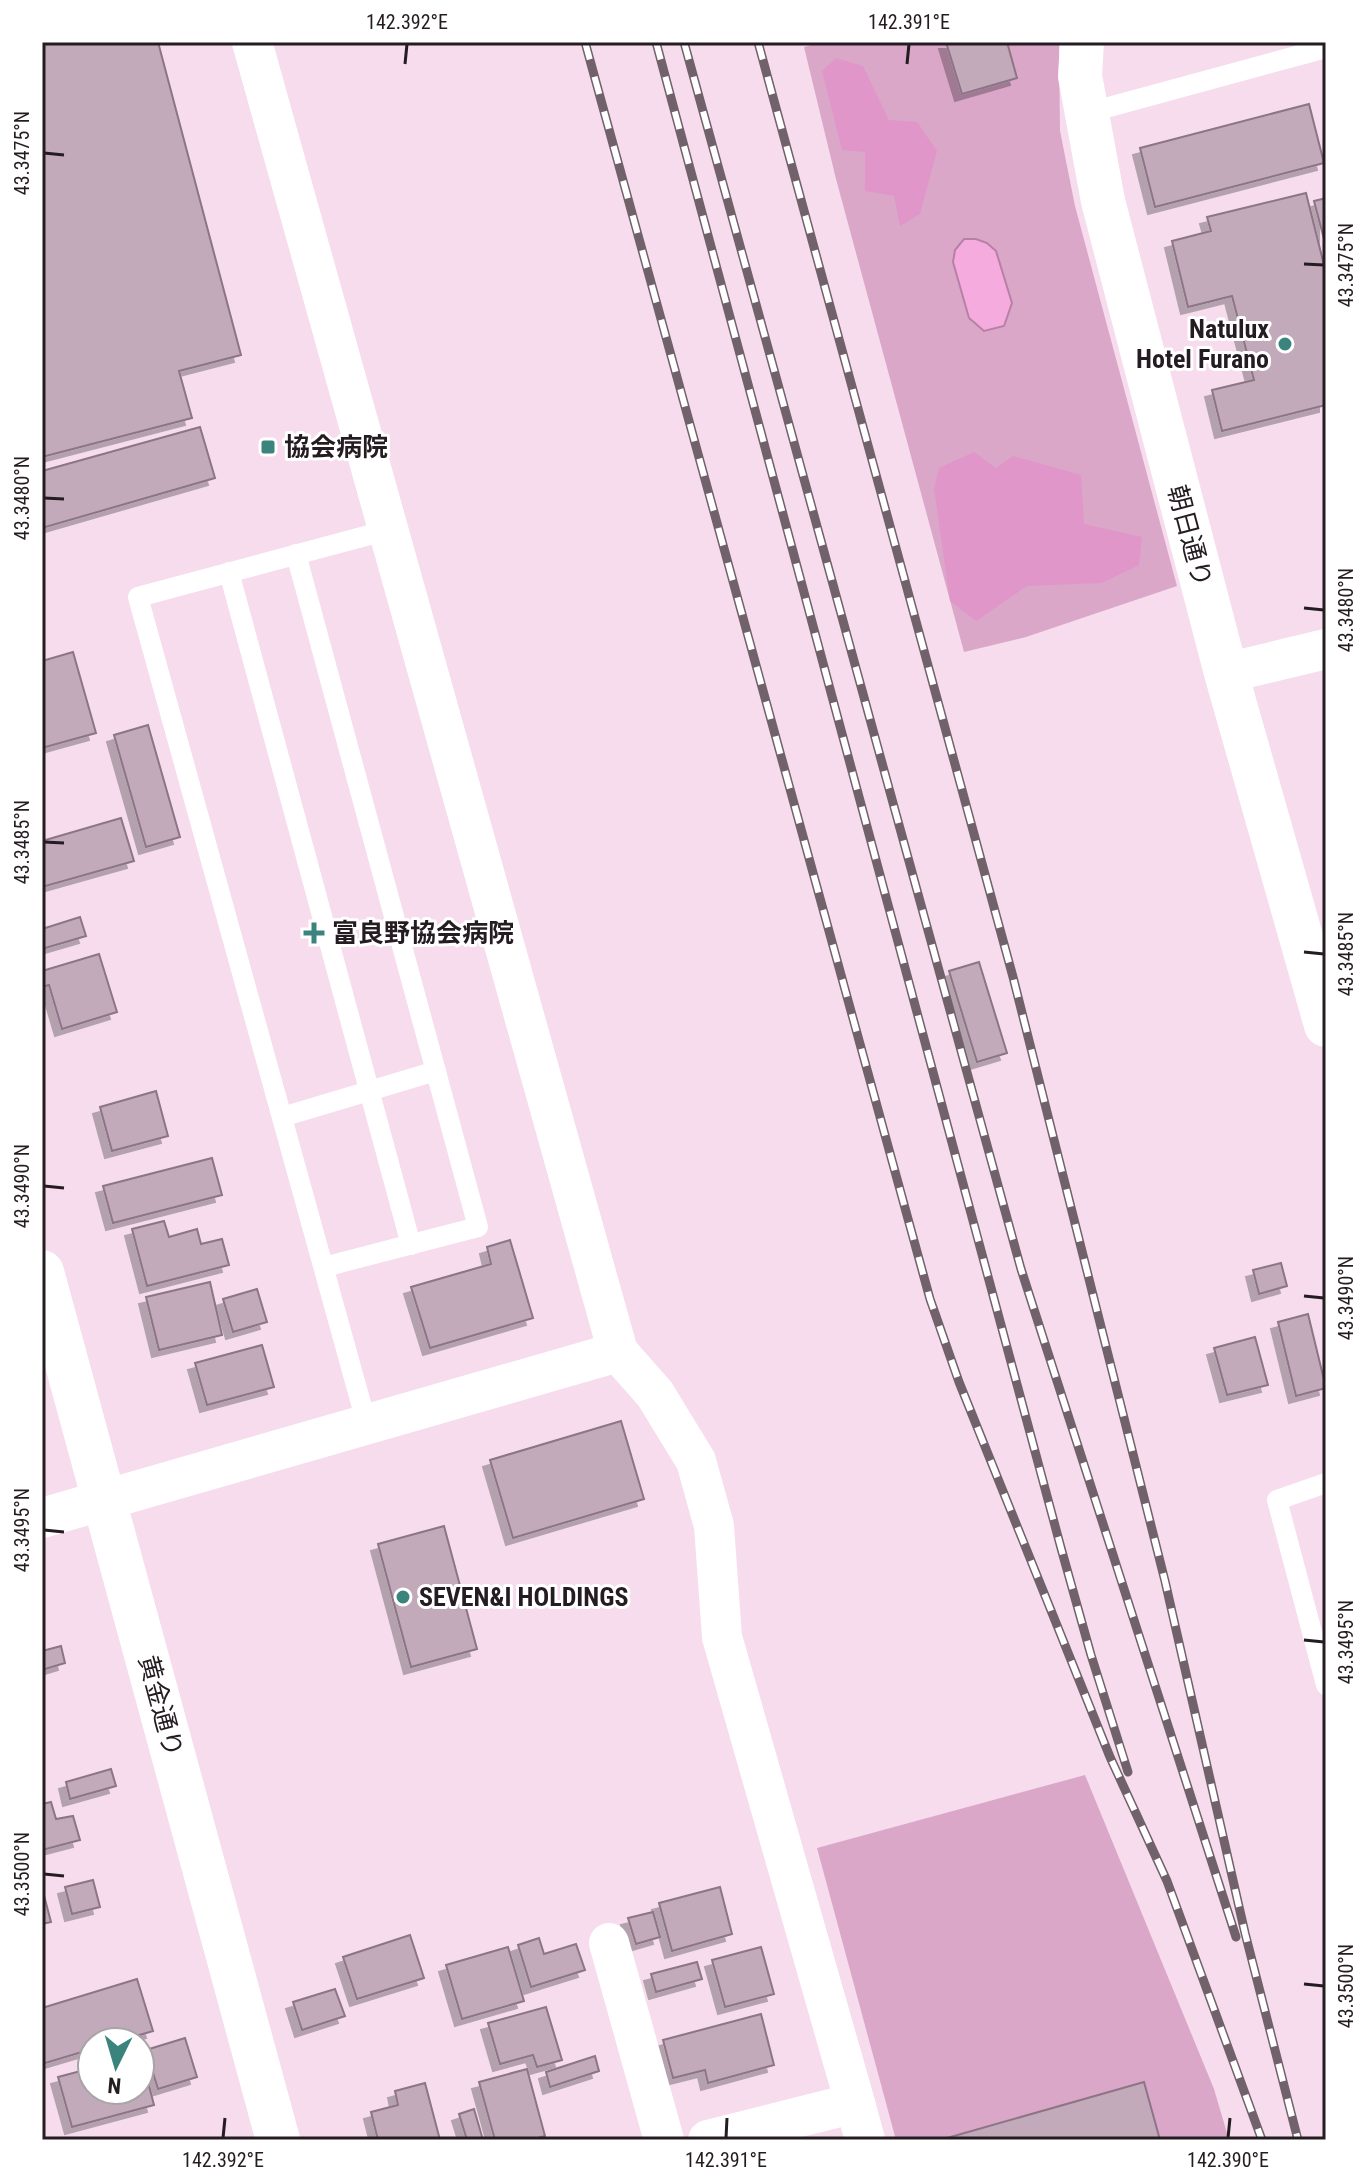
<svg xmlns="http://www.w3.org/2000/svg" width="1368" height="2182" viewBox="0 0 1368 2182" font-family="'Roboto Condensed','Noto Sans JP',sans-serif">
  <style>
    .green { fill: #daa7c9 }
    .forest { fill: #e096c9 }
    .water { fill: #f6abdf; stroke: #b780a6; stroke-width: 2 }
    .building { fill: #c3aaba; stroke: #8c7585; stroke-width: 2; filter: url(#shadow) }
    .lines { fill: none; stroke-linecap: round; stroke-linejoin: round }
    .lane { stroke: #fff; stroke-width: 20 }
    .street { stroke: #fff; stroke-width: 40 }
    .secondary { stroke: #fff; stroke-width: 44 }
    .rail-casing { stroke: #70616a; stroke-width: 9 }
    .rail { stroke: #fff; stroke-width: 6; stroke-dasharray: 18; stroke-linecap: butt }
    .ticks { fill: none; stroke: #251c22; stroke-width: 3 }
    .poi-dot { fill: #3b837d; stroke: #fff; stroke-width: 3 }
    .labels { text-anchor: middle; stroke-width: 6; stroke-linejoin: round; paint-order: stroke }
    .poi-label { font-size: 26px; font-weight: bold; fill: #251c22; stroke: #fff; text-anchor: start }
    .street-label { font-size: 26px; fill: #251c22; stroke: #fff }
    .neatline { fill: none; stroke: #251c22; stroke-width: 3 }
    .ticks-label { font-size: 20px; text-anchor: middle; fill: #251c22 }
  </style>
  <defs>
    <filter id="shadow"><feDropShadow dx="-7" dy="7" stdDeviation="0" flood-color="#0004"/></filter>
  </defs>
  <rect width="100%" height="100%" fill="#f6dced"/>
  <g class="green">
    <path d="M823,42H1059L1060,131L1075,206L1177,586L1026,637L964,652L836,179L804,47Z"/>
    <path d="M1085,1775L1214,2089L1229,2140H896L817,1848Z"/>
  </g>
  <g class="forest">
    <path d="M836,58L863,66L889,120L917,122L937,151L920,214L900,226L894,196L865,191V152L842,150L822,71Z"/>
    <path d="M974,452L996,468L1013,456L1081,475L1084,524L1142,537L1139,565L1102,583L1027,586L976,621L950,601L934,489L939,468Z"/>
  </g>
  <path class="water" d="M964,239H976L987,243L996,251L1012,303L1004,326L984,331L969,318L953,262L955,250Z"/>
  <g class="building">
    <path d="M42,42H158L241,355L179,371L192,418L42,457Z"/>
    <path d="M946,42H1007L1017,78L962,94Z"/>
    <path d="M1309,104L1324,163L1155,207L1140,148Z"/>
    <path d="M1306,193L1326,273V405L1222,431L1212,390L1254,380L1232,296L1188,307L1172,241L1211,231L1207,217Z"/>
    <path d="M1326,198V239H1324L1314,201Z"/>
    <path d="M200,427L215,478L42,528V471Z"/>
    <path d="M73,652L96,733L42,748V661Z"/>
    <path d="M148,725L180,837L146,847L114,735Z"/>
    <path d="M121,818L134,861L42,887V841Z"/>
    <path d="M80,917L86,936L42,949V929Z"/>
    <path d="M99,954L117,1012L62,1029L49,985L42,987V971Z"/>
    <path d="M979,962L1007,1053L977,1062L949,971Z"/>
    <path d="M156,1091L168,1136L112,1151L100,1107Z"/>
    <path d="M212,1158L222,1195L113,1223L103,1186Z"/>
    <path d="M164,1221L169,1237L197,1229L201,1244L222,1239L229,1265L147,1286L132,1229Z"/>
    <path d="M510,1240L533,1318L430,1348L411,1287L491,1264L487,1247Z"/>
    <path d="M1281,1263L1287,1286L1259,1294L1253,1270Z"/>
    <path d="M210,1282L222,1335L159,1350L146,1297Z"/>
    <path d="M257,1289L267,1322L233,1332L223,1299Z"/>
    <path d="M1308,1314L1326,1388L1296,1396L1278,1322Z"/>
    <path d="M1255,1337L1268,1385L1227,1395L1214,1348Z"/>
    <path d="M262,1345L274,1387L207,1405L195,1363Z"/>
    <path d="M621,1421L644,1499L513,1538L490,1460Z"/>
    <path d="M444,1526L477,1649L411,1667L378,1544Z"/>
    <path d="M61,1646L65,1663L42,1670V1651Z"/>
    <path d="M111,1769L116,1786L70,1799L66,1782Z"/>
    <path d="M51,1802L56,1819L73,1816L80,1840L42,1850V1804Z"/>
    <path d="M93,1880L100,1907L72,1914L65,1887Z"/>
    <path d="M720,1887L732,1934L672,1951L659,1903Z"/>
    <path d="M42,1888L51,1922L42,1924Z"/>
    <path d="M653,1912L660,1937L636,1944L628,1918Z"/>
    <path d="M410,1935L424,1978L357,1999L343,1957Z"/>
    <path d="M539,1938L544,1954L576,1944L585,1970L531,1987L518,1945Z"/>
    <path d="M508,1947L524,2001L462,2019L446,1965Z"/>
    <path d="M761,1947L774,1994L725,2007L712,1960Z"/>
    <path d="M697,1962L702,1979L656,1992L651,1974Z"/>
    <path d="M137,1979L153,2031L116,2042H92V2049L42,2064V2008Z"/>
    <path d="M335,1989L345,2016L302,2030L293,2002Z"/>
    <path d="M546,2007L562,2060L537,2067L533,2055L500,2064L488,2023Z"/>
    <path d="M761,2014L774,2065L708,2083L705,2070L673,2078L663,2040Z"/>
    <path d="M185,2038L197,2077L158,2089L146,2050Z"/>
    <path d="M141,2055L154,2105L72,2127L58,2077L92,2068V2090H140Z"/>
    <path d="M595,2056L599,2071L550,2087L546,2072Z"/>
    <path d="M527,2069L545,2136L530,2140H495L479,2082Z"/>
    <path d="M1144,2082L1160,2140H940Z"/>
    <path d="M425,2083L440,2140H378L371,2112L398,2105L395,2091Z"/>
    <path d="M474,2109L483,2140H467L459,2114Z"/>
  </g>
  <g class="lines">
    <g class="lane">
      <path d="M1087,113L1326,48"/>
      <path d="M296,554L478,1227L324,1267"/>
      <path d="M229,572L411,1245"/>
      <path d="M282,1117L436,1071"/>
      <path d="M367,1425L138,597L388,530"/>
      <path d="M1326,1483L1277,1500L1326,1685"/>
    </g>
    <g class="street">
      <path d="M252,42L618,1352L655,1394L696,1461L714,1526L722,1637L855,2103L708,2140"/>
      <path d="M1226,673L1326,649"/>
      <path d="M42,1518L618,1352"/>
      <path d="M609,1943L664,2140"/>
      <path d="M855,2103L865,2140"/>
    </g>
    <g class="secondary">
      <path d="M1082,42L1080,76L1103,201L1226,673L1326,1025"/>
      <path d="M42,1272L278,2140"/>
    </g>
    <g class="rail-casing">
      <g id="rail">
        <path d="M585,42L930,1299L959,1382L1110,1757L1167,1881L1262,2140"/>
        <path d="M656,42L1061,1548L1091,1655L1128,1772"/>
        <path d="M684,42L1021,1269L1236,1937"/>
        <path d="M758,42L1013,977L1165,1581L1245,1933L1298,2140"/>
      </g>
    </g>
    <use href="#rail" class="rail"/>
  </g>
  <path class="ticks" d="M405,64L407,44M907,64L909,44M44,153L64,155M1304,264L1324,265M44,498L64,499M1304,608L1324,610M44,842L64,843M1304,952L1324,954M44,1186L64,1188M1304,1296L1324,1298M44,1530L64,1532M1304,1640L1324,1642M44,1874L64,1876M1304,1984L1324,1986M223,2138L225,2118M726,2138L727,2118M1228,2138L1230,2118"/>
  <g class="poi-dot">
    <circle cx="1285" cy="344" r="8"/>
    <rect x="260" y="439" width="16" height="16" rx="4"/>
    <path d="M310 921h8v8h8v8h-8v8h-8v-8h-8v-8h8z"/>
    <circle cx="403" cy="1597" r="8"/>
  </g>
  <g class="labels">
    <g class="poi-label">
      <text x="1269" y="338" text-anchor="end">Natulux<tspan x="1269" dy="30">Hotel Furano</tspan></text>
      <text x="284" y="456">協会病院</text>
      <text x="332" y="942">富良野協会病院</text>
      <text x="419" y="1606">SEVEN&amp;I HOLDINGS</text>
    </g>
    <g class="street-label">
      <text transform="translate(1190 536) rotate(75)" y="9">朝日通り</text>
      <text transform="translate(161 1706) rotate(75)" y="9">黄金通り</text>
    </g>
  </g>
  <rect width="1368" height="2182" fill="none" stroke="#ffffff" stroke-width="88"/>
  <g transform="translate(116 2066) rotate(185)"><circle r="38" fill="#ffffff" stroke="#a8a4a7" stroke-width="2"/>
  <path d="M0-6L14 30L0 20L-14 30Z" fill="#3b837d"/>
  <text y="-12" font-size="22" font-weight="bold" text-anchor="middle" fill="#251c22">N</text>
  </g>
  <rect x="44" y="44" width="1280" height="2094" class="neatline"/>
  <g class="ticks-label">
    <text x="407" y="29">142.392°E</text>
    <text x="909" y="29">142.391°E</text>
    <text transform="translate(22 153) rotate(-90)" y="7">43.3475°N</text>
    <text transform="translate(1346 265) rotate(-90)" y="7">43.3475°N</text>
    <text transform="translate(22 498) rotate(-90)" y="7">43.3480°N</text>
    <text transform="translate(1346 610) rotate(-90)" y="7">43.3480°N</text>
    <text transform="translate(22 842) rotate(-90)" y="7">43.3485°N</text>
    <text transform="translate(1346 954) rotate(-90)" y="7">43.3485°N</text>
    <text transform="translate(22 1186) rotate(-90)" y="7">43.3490°N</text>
    <text transform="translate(1346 1298) rotate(-90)" y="7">43.3490°N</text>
    <text transform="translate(22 1530) rotate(-90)" y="7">43.3495°N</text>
    <text transform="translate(1346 1642) rotate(-90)" y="7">43.3495°N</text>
    <text transform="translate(22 1874) rotate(-90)" y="7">43.3500°N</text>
    <text transform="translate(1346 1986) rotate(-90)" y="7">43.3500°N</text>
    <text x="223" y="2167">142.392°E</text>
    <text x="726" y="2167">142.391°E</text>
    <text x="1228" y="2167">142.390°E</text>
  </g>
</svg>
